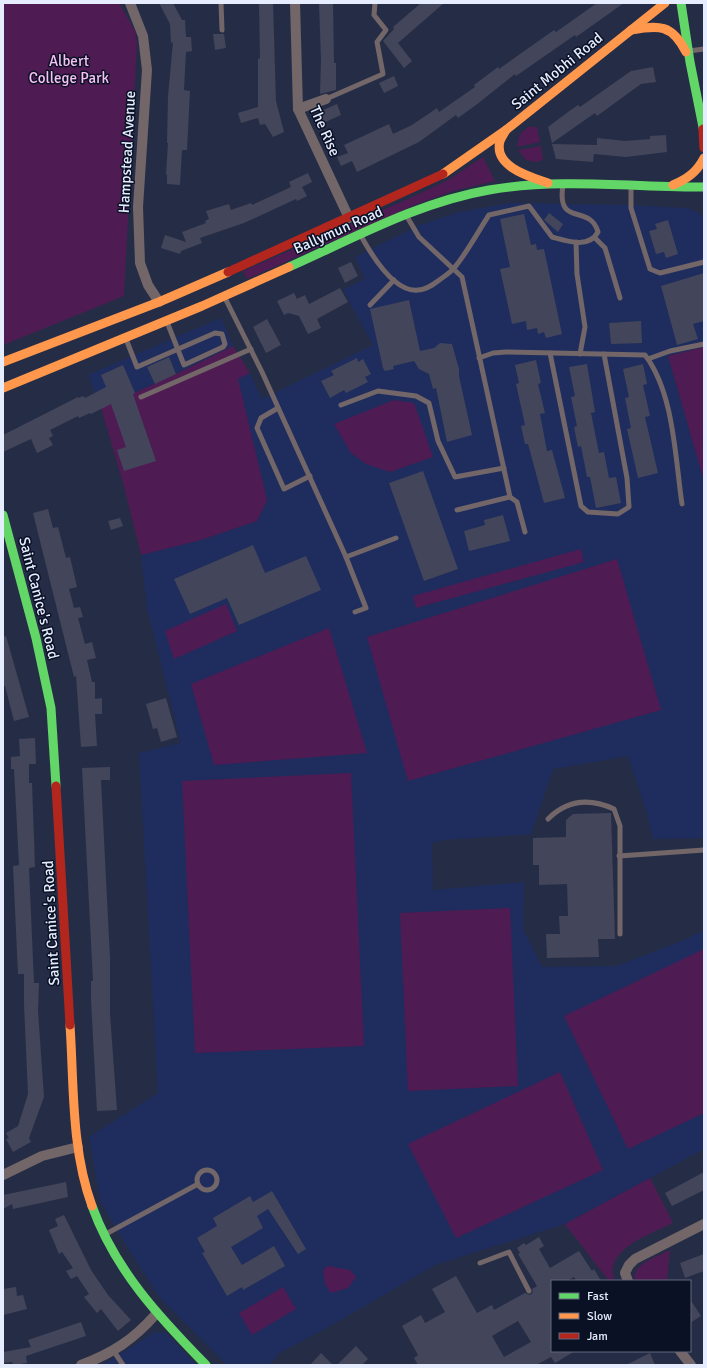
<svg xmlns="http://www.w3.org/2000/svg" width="707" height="1368" viewBox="0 0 707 1368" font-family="Signika,sans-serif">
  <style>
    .built { fill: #1e2d5d }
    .green { fill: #4f1b53 }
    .building { fill: #43455a; fill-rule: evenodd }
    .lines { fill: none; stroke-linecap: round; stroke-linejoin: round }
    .lane { stroke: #726668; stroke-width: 5 }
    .street { stroke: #726668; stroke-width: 10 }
    .fast { stroke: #63d668; stroke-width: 9 }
    .slow { stroke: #ff974d; stroke-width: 9 }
    .jam { stroke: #b3261e; stroke-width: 9 }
    .labels { text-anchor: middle; stroke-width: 3; stroke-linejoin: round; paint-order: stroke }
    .park-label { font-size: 15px; fill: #f7c1f4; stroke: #0b1125 }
    .street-label { font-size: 15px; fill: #e5edff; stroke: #0b1125 }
  </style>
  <rect width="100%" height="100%" fill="#252d46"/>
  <g class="built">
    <path d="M510,203L628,205L687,208L698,212L704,218V347L668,356L704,481V838L653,839L647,813L628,756L553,769L531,834L442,840L432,843L433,890L524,882L523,929L542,967L617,966L684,940L704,930V1149L565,1224L435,1265L341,1320L280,1353L269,1365H227L159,1297L124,1242L100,1200L89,1137L158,1093L139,753L181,743L147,608L141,555L201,540L257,521L267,500L237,379L250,373L262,399L373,345L343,290L365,279L355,257L420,225L459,212Z"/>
    <path d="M221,318L233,346L176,374L101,408L88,375Z"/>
    <path d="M155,1332L166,1333L196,1365H100L109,1361Z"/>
  </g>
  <g class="green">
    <path d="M3,3H119L135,31L137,43L124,296L3,345Z"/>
    <path d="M528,127H537L540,142L517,147L520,134Z"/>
    <path d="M541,146L543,160L536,162L526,160L518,150Z"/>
    <path d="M483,157L495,181L453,191L412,206L247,279L243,271L408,199L448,180Z"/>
    <path d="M233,346L250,373L238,379L267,500L257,521L201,540L141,555L122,479L101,408L176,374Z"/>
    <path d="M704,347V481L668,356Z"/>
    <path d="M394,400L414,403L433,457L390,472L366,464L351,453L334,424Z"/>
    <path d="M581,549L584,562L416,608L413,596Z"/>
    <path d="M617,559L661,710L408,781L367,637Z"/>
    <path d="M226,604L237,631L174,659L165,631Z"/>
    <path d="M329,628L367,753L214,765L191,684Z"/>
    <path d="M351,773L364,1046L195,1053L182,781Z"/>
    <path d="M510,908L518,1086L408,1091L400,913Z"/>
    <path d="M704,949V1113L628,1149L564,1016Z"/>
    <path d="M560,1072L603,1170L456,1238L408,1144Z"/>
    <path d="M650,1178L673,1223C653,1233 604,1249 614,1279L609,1281L565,1224Z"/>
    <path d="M670,1250L667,1281H635C631,1264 657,1257 670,1250Z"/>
    <path d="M327,1266L350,1270L356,1277L348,1288L331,1293L325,1284L323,1271Z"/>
    <path d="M283,1287L296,1309L252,1335L239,1313Z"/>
  </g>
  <g class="building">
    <path d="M159,3H173L182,20H185L186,37H191L192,51L186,52L184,90L190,91L187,150H182L180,185L167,184V175L166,174L168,143H167L168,96L173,42L171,43L170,24Z"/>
    <path d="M259,3H273L276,101L284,132L273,137L265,124L260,125L258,118L241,123L238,113L258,107V59L260,58Z"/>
    <path d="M319,3H333L334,63H336V90L320,94L321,60Z"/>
    <path d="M421,3H444L398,43L412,61L404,68L383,41L394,29L393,27Z"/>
    <path d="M597,3H624L576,37L575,35L516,76L515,74L476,105L458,118L456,115L419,142L357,172L352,161L341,166L337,157L348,153L344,145L389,124L393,134L412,125L437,108L439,112L475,87L474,85L498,67L499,69L554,30L556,32Z"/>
    <path d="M213,34H224L226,48L215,50Z"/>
    <path d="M653,67L656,82L641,84L597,116L595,113L552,143L548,127L568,112L578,105L580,107L631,71Z"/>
    <path d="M394,76L398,86L384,93L379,83Z"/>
    <path d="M337,104L341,115L319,125L314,114Z"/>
    <path d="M666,135L667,152L626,157L594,154L593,162L556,159L552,144L597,145V138L625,141L650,139V136Z"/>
    <path d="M308,173L312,182L302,187L307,196L297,201L296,199L244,223L200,238L202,243L181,251L180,254L161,248L165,235L186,242L182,232L206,223L205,221L209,219L206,211L229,204L231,210L251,203L252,205L291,187L289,182Z"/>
    <path d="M549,213L563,224L558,232L544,220Z"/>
    <path d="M524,214L531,245L536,244L537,250L544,249L562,334L546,338L544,332L538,334L537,328L527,330L526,321L512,324L500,269L510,267L500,219Z"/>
    <path d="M668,220L678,254L666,258L664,252L656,254L649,231L657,229L655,224Z"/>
    <path d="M351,262L358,276L345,283L338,268Z"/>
    <path d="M704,273V321L693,324L698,339L677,345L661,286Z"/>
    <path d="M340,288L348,302L317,319L321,328L308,334L299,316L288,313L284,315L277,301L294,293L297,299L305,295L309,304Z"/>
    <path d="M409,300L420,351L434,348L440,343L452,344L459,369V376L472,435L447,442L436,388L433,389L429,374L419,369L414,361L393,366L394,369L385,371L383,368L370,309Z"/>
    <path d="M267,319L281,345L266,353L253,327Z"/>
    <path d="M641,321L642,343L611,344L609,323Z"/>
    <path d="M169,357L176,374L155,384L147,367Z"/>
    <path d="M357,358L358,362L363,359L371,374L365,377L368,382L346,393L344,390L330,398L321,381L334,375L331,371Z"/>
    <path d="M536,360L541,383L538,384L545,413L540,414L547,451L552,450L565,498L544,503L528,444H525L521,426L525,425L516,384L519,383L515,365Z"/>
    <path d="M587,364L595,412L591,413L599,453L604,452L609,478L616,477L621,503L596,508L590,477H587L581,446L578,447L574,427L577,426L571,397L575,396L569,367Z"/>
    <path d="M643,364L647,384L643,385L650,416L645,417L658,473L638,478L627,429L631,428L625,398L629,397L623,369Z"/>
    <path d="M123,365L135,393L133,394L156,461L124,471L117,450L126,447L111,404L91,414L90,413L79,418L78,416L50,430L53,436L49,438L53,445L37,453L31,439L3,452V435L78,397L79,398L83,396L85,398L106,387L101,375Z"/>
    <path d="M423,471L458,569L424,581L389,483Z"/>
    <path d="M48,509L53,528L58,527L66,558L70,557L77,587L69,589L74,608L80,607L83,617L78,618L85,644L92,642L96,658L87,660L92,682H95V699L102,698V714H95L97,746L81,747L76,676L74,677L33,513Z"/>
    <path d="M503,515L510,541L469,551L464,531L485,525L484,520Z"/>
    <path d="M120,518L123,526L111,530L108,521Z"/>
    <path d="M253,545L265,573L306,556L321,590L239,625L227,598L190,614L174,579Z"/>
    <path d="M6,636L29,717L14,721L5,686H3V637Z"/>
    <path d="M166,698L177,737L161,742L157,728L153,729L146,704Z"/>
    <path d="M35,738L36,764H29V783H32L35,867L29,868L34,983H39L38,1011L44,1097L29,1138L31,1142L13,1152L6,1139L9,1138L6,1133L18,1126L28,1094L24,1004V974H18L13,866L19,865L14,769H11V757L20,756L19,739Z"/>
    <path d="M110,767V780H101L110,958V1014L117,1110L97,1111L91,1000V981H93L82,768Z"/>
    <path d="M611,813L615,939H598L599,957L547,958L546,934H560L559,916H568L567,884L539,885V865H533V838L566,837V820L573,814Z"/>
    <path d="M704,1172V1190L672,1206L665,1193Z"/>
    <path d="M66,1182L68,1197L13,1209L12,1204L3,1209V1195Z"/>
    <path d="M272,1191L306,1249L298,1254L268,1209L257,1216L263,1228L231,1247L242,1265L274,1246L285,1266L243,1290L242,1287L227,1296L202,1253L205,1252L197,1238L217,1226L213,1218L250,1196L253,1202Z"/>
    <path d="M64,1215L91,1270L108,1295L131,1320L118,1331L101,1309L97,1313L84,1297L89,1294L77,1276L71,1279L66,1271L73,1268L62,1252L59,1254L49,1230L58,1226L55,1219Z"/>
    <path d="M539,1237L544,1246L539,1249L550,1268L579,1251L592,1271L594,1269L601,1281H574L576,1280L574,1277L567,1281H552V1351H575L555,1363L551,1357L536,1365H418L414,1358L418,1355L402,1326L421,1315L425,1323L445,1312L432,1289L456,1276L477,1313L492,1305L494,1310L525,1293L530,1295L533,1292L532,1289L537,1286L518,1254L520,1253L517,1248L524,1243L526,1245ZM518,1321L531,1342L504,1357L492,1336Z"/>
    <path d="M704,1254V1271L685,1278L680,1263Z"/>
    <path d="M16,1287L17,1296L23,1295L27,1309L3,1315V1289Z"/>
    <path d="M690,1299L701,1316L690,1323Z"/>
    <path d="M81,1322L86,1336L26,1356L27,1363L13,1365L12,1362L3,1363V1352L31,1347L28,1340Z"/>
    <path d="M356,1346L368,1359L362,1365H337Z"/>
    <path d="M321,1353L333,1365H310Z"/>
    <path d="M650,1353L655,1365H626Z"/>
  </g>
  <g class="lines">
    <g class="lane">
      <path d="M221,3L222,30"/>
      <path d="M689,51L704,49"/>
      <path d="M326,99L383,74L377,42L386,30L374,15L375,3"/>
      <path d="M631,187V208L650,269L660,273L704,262"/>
      <path d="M406,215L419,237L462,277L510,497L517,502L525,532"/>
      <path d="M361,236C371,254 394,293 418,290C427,290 435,283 442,278C446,275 451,272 454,268C465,256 479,230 489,215L529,206L552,237C567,241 589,249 598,232C590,203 556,228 563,185"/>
      <path d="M595,238L605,248L620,298"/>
      <path d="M576,242L577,274L585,327L580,354"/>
      <path d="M224,296L262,372L346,557L396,538"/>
      <path d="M370,305L394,280"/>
      <path d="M126,339L137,367L215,333L222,334L225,344L223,347L184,365L167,322"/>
      <path d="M550,353L581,506L588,512L618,514L629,507L627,478L604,354"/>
      <path d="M479,358L493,353L506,352L645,355C674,393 675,457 682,504"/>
      <path d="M648,359L670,351L704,344"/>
      <path d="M141,397L251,349"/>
      <path d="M341,405L378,391L416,396L429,403L438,441L455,477L504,468"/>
      <path d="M278,408L261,418L257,428L284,489L310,476"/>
      <path d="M457,510L510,497"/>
      <path d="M346,557L366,608L355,612"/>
      <path d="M548,819C567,800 590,798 614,809L620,826V934"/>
      <path d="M619,856L704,850"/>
      <circle cx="207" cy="1180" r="10"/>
      <path d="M104,1235L198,1184"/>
      <path d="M480,1263L509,1252L529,1291"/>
      <path d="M113,1350L123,1365"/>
    </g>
    <g class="street">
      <path d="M130,3L143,36L147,70L138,207L140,263L148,285L159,302"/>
      <path d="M295,3L298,109L349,218"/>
      <path d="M298,109L326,99"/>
      <path d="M3,1175L42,1156L78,1147"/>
      <path d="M628,1281L625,1273L629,1265L635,1259L704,1224"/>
      <path d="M680,1351L691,1365"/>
      <path d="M81,1365C113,1353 133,1340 156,1314"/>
    </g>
    <g class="fast">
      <path d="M681,3L690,62L704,132"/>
      <path d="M289,267C354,238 419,202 489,190C560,178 633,187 704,187"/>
      <path d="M3,515L36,638L51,708L56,786"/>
      <path d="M92,1206C115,1270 159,1317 206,1365"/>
    </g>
    <g class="slow">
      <path d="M631,30C659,25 672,24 686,52"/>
      <path d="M506,130C504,134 501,138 500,141C493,167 531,177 548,183"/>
      <path d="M443,174L506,130L665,3"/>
      <path d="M673,185C687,179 697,172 704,158"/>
      <path d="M3,362L159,302L228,272"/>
      <path d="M3,388L202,306L289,267"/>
      <path d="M70,1025C74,1084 71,1149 92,1206"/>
    </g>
    <g class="jam">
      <path d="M703,129L704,148"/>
      <path d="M228,272L443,174"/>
      <path d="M56,786L70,1025"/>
    </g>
  </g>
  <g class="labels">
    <g class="park-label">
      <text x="69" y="66">Albert<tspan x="69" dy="17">College Park</tspan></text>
    </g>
    <g class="street-label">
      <text transform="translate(557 71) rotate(-39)" y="5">Saint Mobhi Road</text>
      <text transform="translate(325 131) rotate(66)" y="5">The Rise</text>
      <text transform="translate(127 152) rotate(-87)" y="5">Hampstead Avenue</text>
      <text transform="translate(338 230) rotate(-24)" y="5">Ballymun Road</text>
      <text transform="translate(39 598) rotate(76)" y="5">Saint Canice's Road</text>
      <text transform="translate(51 923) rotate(-93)" y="5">Saint Canice's Road</text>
    </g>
  </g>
  <rect width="707" height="1368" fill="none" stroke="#e5edff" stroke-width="8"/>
  <rect x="551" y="1280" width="140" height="72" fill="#0b1125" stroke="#62697c"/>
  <rect x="559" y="1293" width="20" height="6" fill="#63d668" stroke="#62697c"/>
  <text x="587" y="1300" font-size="12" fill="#e5edff">Fast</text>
  <rect x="559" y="1313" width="20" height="6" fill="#ff974d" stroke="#62697c"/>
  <text x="587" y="1320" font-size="12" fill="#e5edff">Slow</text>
  <rect x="559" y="1333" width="20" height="6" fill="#b3261e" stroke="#62697c"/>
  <text x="587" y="1340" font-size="12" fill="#e5edff">Jam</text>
</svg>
